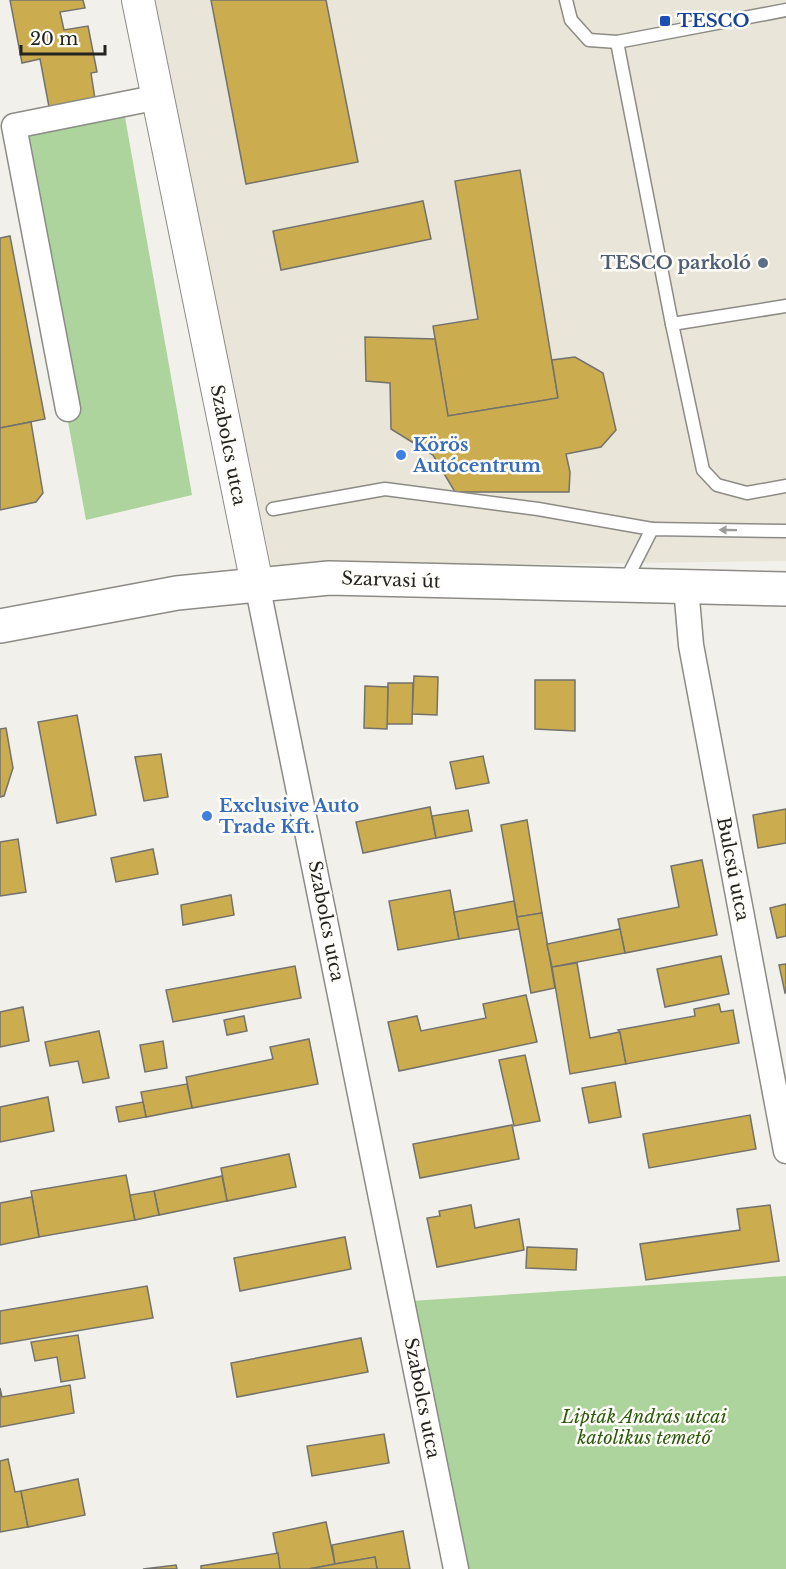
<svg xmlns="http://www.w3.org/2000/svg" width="786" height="1569" viewBox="0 0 786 1569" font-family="'Libre Baskerville',serif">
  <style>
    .built { fill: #e9e5d8 }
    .green { fill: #acd49c }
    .building { fill: #cbad4f; stroke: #73726d; stroke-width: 1.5 }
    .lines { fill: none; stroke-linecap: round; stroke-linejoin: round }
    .service-casing { stroke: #8c8b86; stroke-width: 15 }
    .minor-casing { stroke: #8c8b86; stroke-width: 27 }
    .tertiary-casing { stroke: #8c8b86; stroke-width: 34 }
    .primary-casing { stroke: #8c8b86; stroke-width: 36 }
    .service { stroke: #fff; stroke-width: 12 }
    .minor { stroke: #fff; stroke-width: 24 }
    .tertiary { stroke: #fff; stroke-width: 32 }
    .primary { stroke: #fff; stroke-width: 33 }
    .oneway { fill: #9c9c9b }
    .transit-dot { fill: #1a4fb4; stroke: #fffdf8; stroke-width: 2 }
    .service-dot { fill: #5c6f8a; stroke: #fffdf8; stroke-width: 2 }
    .shop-dot { fill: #3f7fe0; stroke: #fffdf8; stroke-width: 2 }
    .labels { text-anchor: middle; stroke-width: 5; stroke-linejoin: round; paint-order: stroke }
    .transit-label { font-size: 18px; font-weight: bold; fill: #164399; stroke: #fffdf8; text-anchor: start }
    .service-label { font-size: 18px; font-weight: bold; fill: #4e5e75; stroke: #fffdf8; text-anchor: end }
    .street-label { font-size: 18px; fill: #232321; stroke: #fffdf8 }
    .shop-label { font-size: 18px; font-weight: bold; fill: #366cbe; stroke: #fffdf8; text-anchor: start }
    .park-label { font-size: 18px; font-style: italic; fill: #2a5b0c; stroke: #fffdf8 }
  </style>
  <rect width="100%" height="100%" fill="#f2f0ea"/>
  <path class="built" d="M151,0H786V561L272,568Z"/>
  <g class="green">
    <path d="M123,106L192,495L86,520L14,126Z"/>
    <path d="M786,1276V1569H456L411,1301Z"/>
  </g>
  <g class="building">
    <path d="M10,0H83L85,8L60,12L64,30L88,26L97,72L91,73L95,99L49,107L40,59L22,63Z"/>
    <path d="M211,0H326L358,162L246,184Z"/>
    <path d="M520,170L558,398L448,416L433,326L478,319L455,181Z"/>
    <path d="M423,201L431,239L281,270L273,231Z"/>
    <path d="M10,236L45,419L0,428V238Z"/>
    <path d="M365,337L435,339L448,416L558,398L552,360L575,357L603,373L616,430L601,447L566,454L570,472L569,492H455L433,455L391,429L390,383L366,381Z"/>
    <path d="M31,422L43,493L36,502L0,510V428Z"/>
    <path d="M414,676L438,677L437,715L412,714Z"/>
    <path d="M535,680H575V731L535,729Z"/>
    <path d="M388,683H413L412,724H387Z"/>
    <path d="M365,686L388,687L387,729L364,728Z"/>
    <path d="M77,715L96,815L57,823L38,722Z"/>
    <path d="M6,728L13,768L4,796L0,797V729Z"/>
    <path d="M161,754L168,797L144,801L135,757Z"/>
    <path d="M483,756L489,783L456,789L450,762Z"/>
    <path d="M430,807L436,838L363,853L356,822Z"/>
    <path d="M786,809V843L758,848L753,815Z"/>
    <path d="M468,810L472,831L436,838L432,816Z"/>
    <path d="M527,820L542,913L517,917L501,825Z"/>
    <path d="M18,839L26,892L0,896V842Z"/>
    <path d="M153,849L158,874L116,882L111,858Z"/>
    <path d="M702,860L717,935L625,953L618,919L679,907L671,866Z"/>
    <path d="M450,890L459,939L398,950L389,901Z"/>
    <path d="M231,895L234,915L183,925L181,905Z"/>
    <path d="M514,901L519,929L459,939L454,912Z"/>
    <path d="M786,904V936L777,938L770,908Z"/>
    <path d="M542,913L555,988L531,993L517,917Z"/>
    <path d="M620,929L625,953L552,967L547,944Z"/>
    <path d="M721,956L729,994L665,1007L657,969Z"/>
    <path d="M577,963L590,1038L620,1032L626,1064L570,1074L552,967Z"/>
    <path d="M786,964V992L785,993L779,965Z"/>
    <path d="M295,966L301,998L173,1022L166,990Z"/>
    <path d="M526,995L537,1042L399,1071L388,1022L417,1016L421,1031L486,1018L483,1004Z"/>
    <path d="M719,1004L721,1012L733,1010L739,1043L626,1064L620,1032L618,1030L695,1016L694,1009Z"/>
    <path d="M23,1007L29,1041L0,1047V1012Z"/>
    <path d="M244,1016L247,1031L227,1035L224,1020Z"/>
    <path d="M99,1031L109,1078L83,1083L78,1061L50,1066L45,1042Z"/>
    <path d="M309,1039L318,1084L192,1108L186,1077L273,1059L270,1047Z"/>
    <path d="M163,1041L167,1068L145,1072L140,1045Z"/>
    <path d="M525,1055L540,1121L514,1126L499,1060Z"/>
    <path d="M615,1082L621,1117L589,1123L582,1088Z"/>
    <path d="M187,1084L192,1108L146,1117L141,1092Z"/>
    <path d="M48,1097L54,1131L0,1142V1107Z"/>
    <path d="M143,1102L146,1117L119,1122L116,1107Z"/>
    <path d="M750,1115L756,1149L649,1168L643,1134Z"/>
    <path d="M512,1125L519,1159L420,1178L413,1144Z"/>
    <path d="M289,1154L296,1187L227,1201L221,1168Z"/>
    <path d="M126,1175L135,1220L39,1237L31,1191Z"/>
    <path d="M222,1176L227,1201L159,1215L154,1191Z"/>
    <path d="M154,1191L159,1215L135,1220L130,1195Z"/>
    <path d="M32,1197L39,1237L0,1245V1203Z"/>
    <path d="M471,1205L475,1228L519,1219L524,1250L437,1267L427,1218L440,1216L439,1211Z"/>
    <path d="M770,1205L779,1261L646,1280L640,1244L740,1230L737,1209Z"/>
    <path d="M345,1237L351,1269L240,1291L234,1258Z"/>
    <path d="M527,1247L577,1249L576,1270L526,1268Z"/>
    <path d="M147,1286L153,1318L0,1344V1311Z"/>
    <path d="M78,1335L85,1378L61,1382L57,1357L35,1361L31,1342Z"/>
    <path d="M361,1338L368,1372L237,1397L231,1363Z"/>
    <path d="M70,1385L74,1413L0,1427V1388L2,1397Z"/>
    <path d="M384,1434L389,1463L312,1476L307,1446Z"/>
    <path d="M8,1459L15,1492L21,1491L28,1527L0,1532V1461Z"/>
    <path d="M78,1479L85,1515L28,1527L21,1491Z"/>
    <path d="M326,1522L335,1564L309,1569H280L273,1533Z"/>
    <path d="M403,1531L410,1569H377L375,1557L335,1564L332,1545Z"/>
    <path d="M278,1553L280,1569H201V1566Z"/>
    <path d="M375,1557L377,1569H309L335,1564Z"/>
    <path d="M176,1565L177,1569H143Z"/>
  </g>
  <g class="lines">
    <g class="service-casing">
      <g id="service">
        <path d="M566,0L571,20L589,40L617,42L786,10"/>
        <path d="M617,42L672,324L786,306"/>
        <path d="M672,324L703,470L717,485L747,493L786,486"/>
        <path d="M273,509L385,489L538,509L652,529"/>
        <path d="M625,582L652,529L786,531"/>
      </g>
    </g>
    <g class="minor-casing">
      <g id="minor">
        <path d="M68,409L14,126L159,97"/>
        <path d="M257,584L456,1569"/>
        <path d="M686,587L691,645L786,1151"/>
      </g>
    </g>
    <g class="tertiary-casing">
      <path id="tertiary" d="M138,0L257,584"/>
    </g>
    <g class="primary-casing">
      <path id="primary" d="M0,626L177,593L329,578L786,589"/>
    </g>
    <use href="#service" class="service"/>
    <use href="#minor" class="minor"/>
    <use href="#tertiary" class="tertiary"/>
    <use href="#primary" class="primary"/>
  </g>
  <defs><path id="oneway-solid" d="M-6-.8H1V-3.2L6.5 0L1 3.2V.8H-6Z" transform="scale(1.5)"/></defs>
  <use class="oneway" href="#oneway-solid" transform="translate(728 530) rotate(-179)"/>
  <rect class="transit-dot" x="659" y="15" width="12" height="12" rx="3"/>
  <circle class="service-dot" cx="763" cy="263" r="6"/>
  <g class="shop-dot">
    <circle cx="401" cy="455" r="6"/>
    <circle cx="207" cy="816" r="6"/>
  </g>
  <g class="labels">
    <g class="transit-label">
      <text x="677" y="27">TESCO</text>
    </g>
    <g class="service-label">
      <text x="751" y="269">TESCO parkoló</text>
    </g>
    <g class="street-label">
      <text transform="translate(228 445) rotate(79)" y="6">Szabolcs utca</text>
      <text transform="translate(391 580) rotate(2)" y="6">Szarvasi út</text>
      <text transform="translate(733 869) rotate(79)" y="6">Bulcsú utca</text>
      <text transform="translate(326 921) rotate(79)" y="6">Szabolcs utca</text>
      <text transform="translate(422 1398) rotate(79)" y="6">Szabolcs utca</text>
    </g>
    <g class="shop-label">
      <text x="413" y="451">Körös<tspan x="413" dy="21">Autócentrum</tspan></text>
      <text x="219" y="812">Exclusive Auto<tspan x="219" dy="21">Trade Kft.</tspan></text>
    </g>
    <g class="park-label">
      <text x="644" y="1423">Lipták András utcai<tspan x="644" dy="21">katolikus temető</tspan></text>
    </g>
  </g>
  <path d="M21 45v9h84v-9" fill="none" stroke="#232321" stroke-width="3"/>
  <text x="30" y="45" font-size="18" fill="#232321" stroke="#fffdf8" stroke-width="4.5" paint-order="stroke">20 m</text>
</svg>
